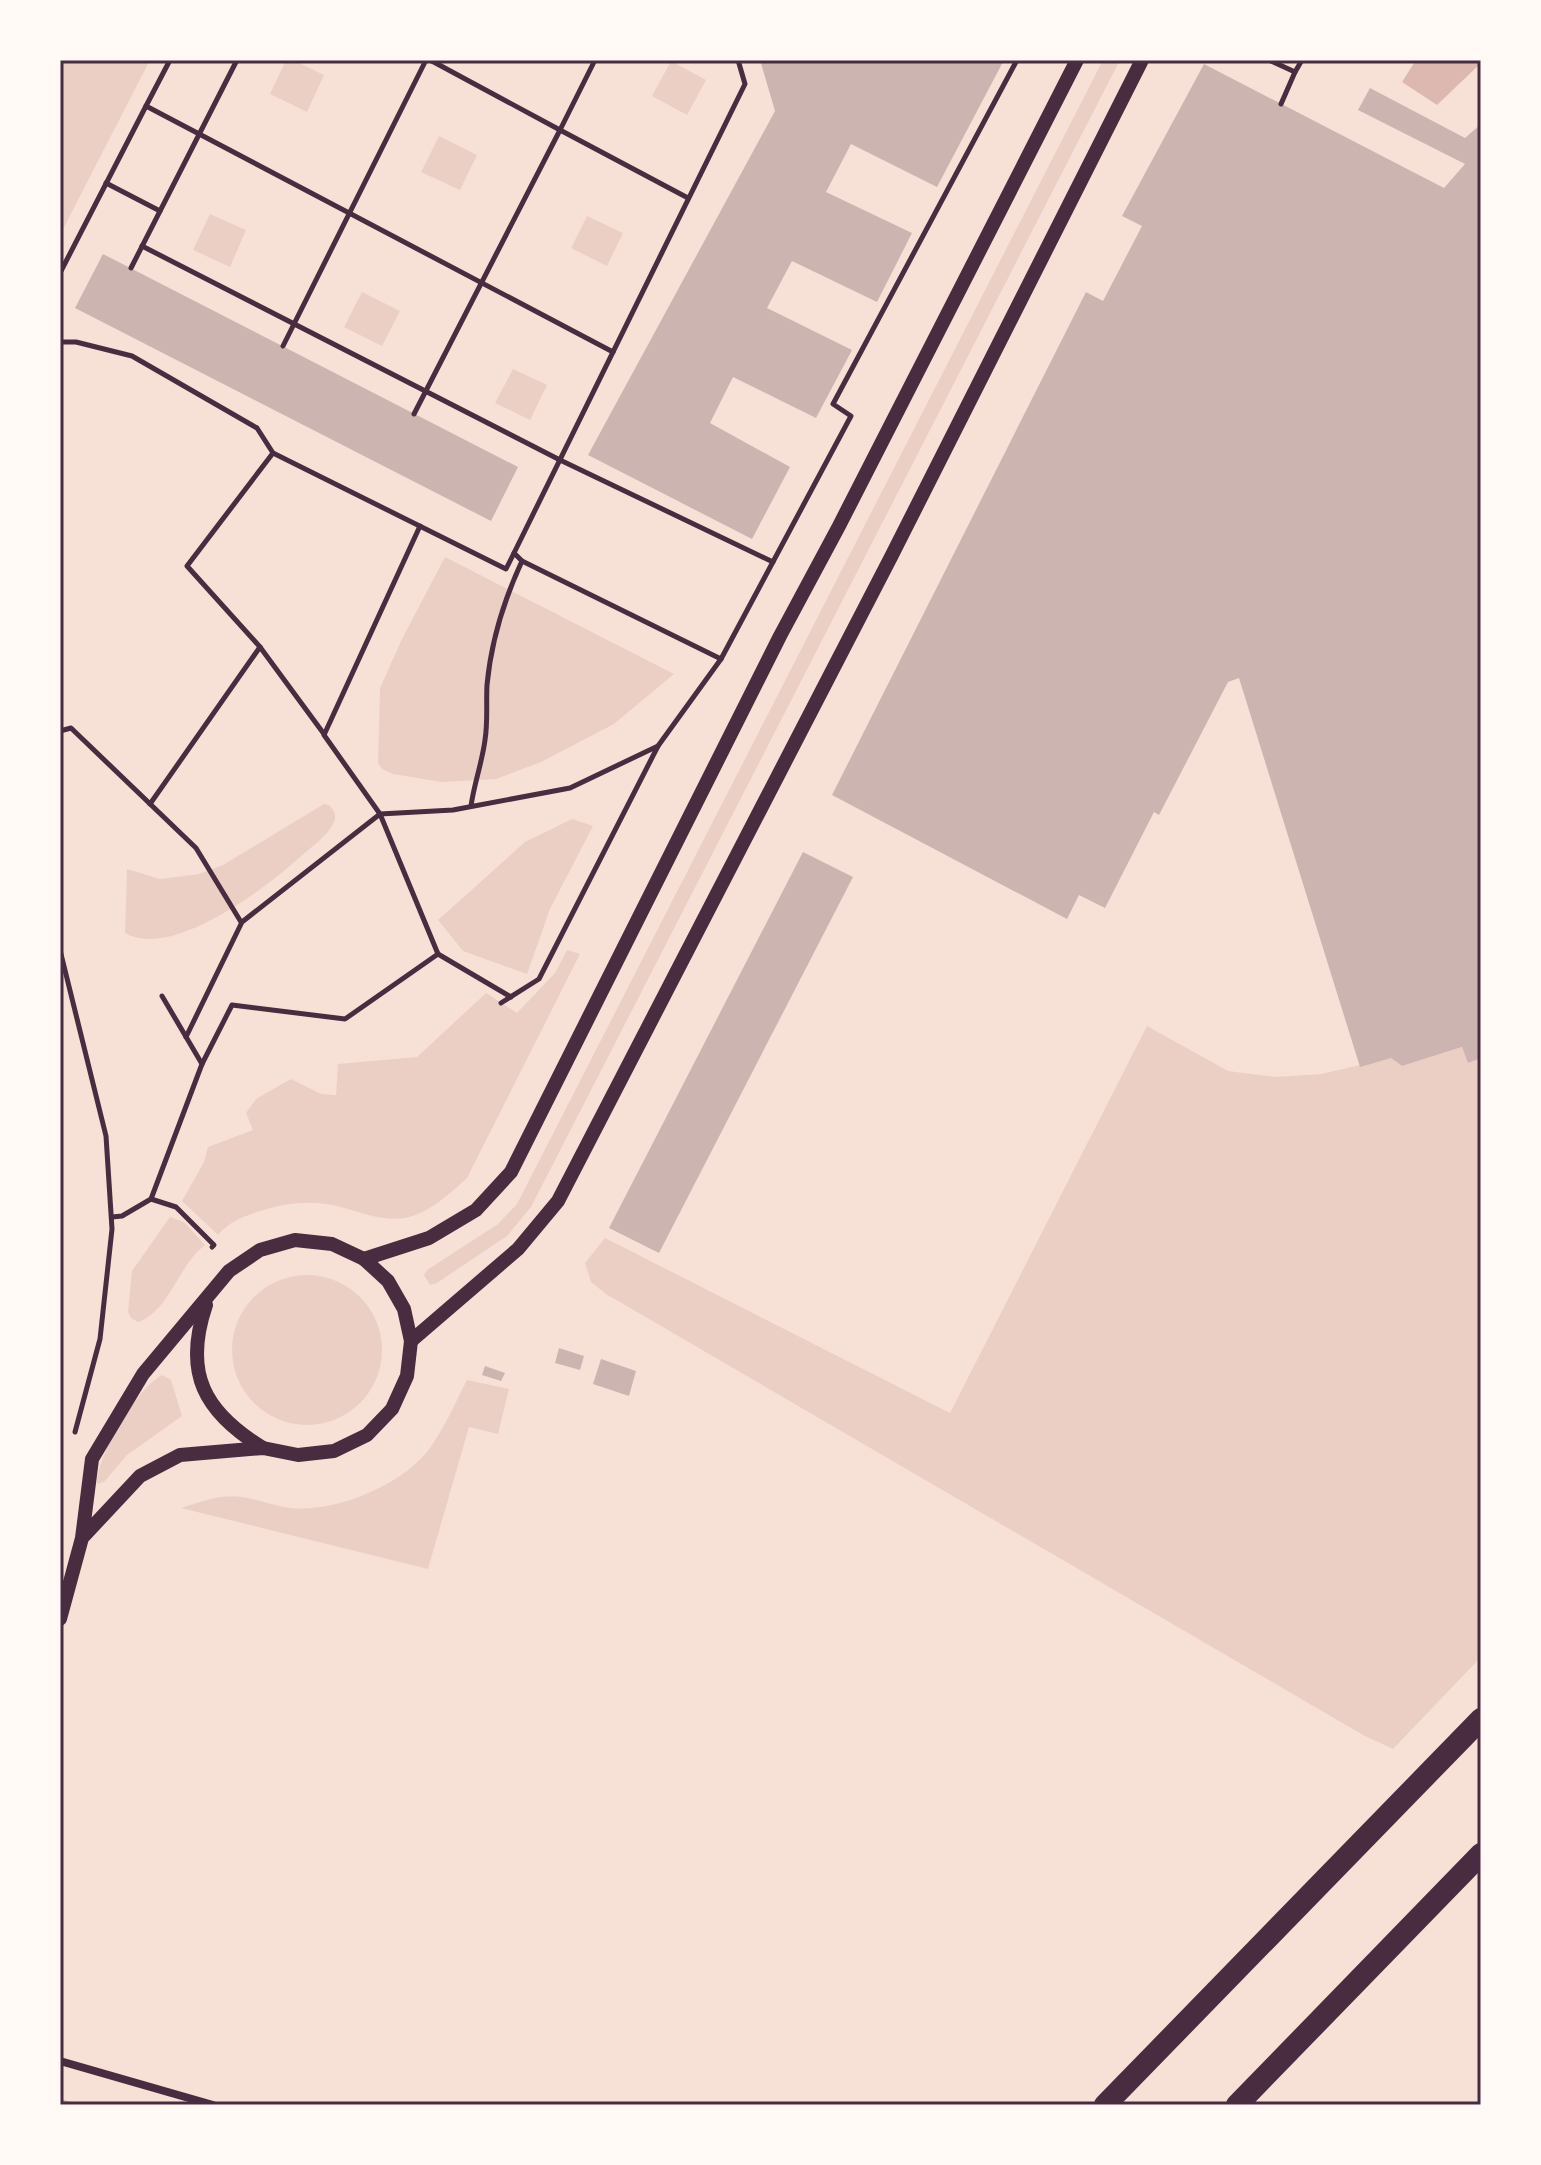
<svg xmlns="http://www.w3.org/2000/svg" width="1541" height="2165" viewBox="0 0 1541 2165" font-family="'Open Sans',sans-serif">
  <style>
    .green { fill: #ebcfc5 }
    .water { fill: #dcb8b0 }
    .building { fill: #ccb4b1 }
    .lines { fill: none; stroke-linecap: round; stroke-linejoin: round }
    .path { stroke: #4a2c40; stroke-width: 5 }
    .minor { stroke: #4a2c40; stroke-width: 8 }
    .tertiary { stroke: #4a2c40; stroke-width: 14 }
    .trunk { stroke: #4a2c40; stroke-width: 22 }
    .neatline { fill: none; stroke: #4a2c40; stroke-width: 3 }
  </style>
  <rect width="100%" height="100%" fill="#f7e1d7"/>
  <g class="green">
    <path d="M60,60H150L60,235Z"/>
    <path d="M286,60H293L324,75L307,112L270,94Z"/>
    <path d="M1103,60H1120L531,1207L507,1236L437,1283L430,1285L424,1275L427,1270L498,1224L517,1204Z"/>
    <path d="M671,61L706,80L687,115L652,96Z"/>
    <path d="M439,136L477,155L460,190L421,172Z"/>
    <path d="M210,214L246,230L230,267L193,250Z"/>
    <path d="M587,216L623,233L607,266L571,248Z"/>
    <path d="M362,292L400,311L382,346L344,327Z"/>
    <path d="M513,369L547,385L530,420L495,403Z"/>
    <path d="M445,557L674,674L614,724L541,762L496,779L441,782L393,774L382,769L378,763L380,688L402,639Z"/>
    <path d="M324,804L329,805C334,810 337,815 334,822C328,836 311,847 300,857C266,888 172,960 125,933L127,869L160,879L199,874L223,865Z"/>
    <path d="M572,819L593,826L550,909L527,974L463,951L438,920L525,842Z"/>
    <path d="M567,950L580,954L467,1178C450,1194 429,1213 405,1218C385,1221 364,1214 345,1208C313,1199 285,1202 254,1213C240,1218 228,1223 218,1235L182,1201L204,1162L208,1147L253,1130L246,1113L256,1099L291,1079L321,1094L336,1095L338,1064L417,1057L486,993L517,1013L555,973Z"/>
    <path d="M1147,1026L1228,1071L1275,1077L1321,1074L1391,1058L1402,1066L1462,1047L1468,1062L1481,1058V1657L1393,1749L1363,1735L606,1294L591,1282L585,1263L605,1238L950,1413Z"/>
    <path d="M170,1217L184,1222L205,1245C178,1265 170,1311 138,1322L131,1318L128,1312L132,1271Z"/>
    <circle cx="307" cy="1350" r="75"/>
    <path d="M162,1375L171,1380L182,1416L127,1455L104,1482L97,1484C97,1456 136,1389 162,1375Z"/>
    <path d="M467,1380L509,1389L498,1434L469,1427L428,1569L181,1508C200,1502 221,1494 242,1497C258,1499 273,1506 290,1508C336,1513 406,1484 432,1445C446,1425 456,1401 467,1380Z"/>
  </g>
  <path class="water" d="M1416,60H1481V63L1437,105L1402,82Z"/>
  <g class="building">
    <path d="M760,60H1004L937,187L851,144L826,192L912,233L877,302L792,261L767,308L852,350L816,418L733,377L710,423L790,467L752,539L588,455L775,111Z"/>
    <path d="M1204,64L1444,188L1465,164L1358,110L1370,88L1465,138L1481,124V1058L1468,1063L1462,1047L1402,1066L1391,1058L1360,1067L1239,678L1228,682L1159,815L1154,812L1105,908L1079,895L1067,919L832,795L1086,292L1103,301L1142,226L1122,216Z"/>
    <path d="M103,254L518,467L491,521L75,308Z"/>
    <path d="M803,852L853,877L659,1253L609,1228Z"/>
    <path d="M559,1348L584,1356L580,1370L555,1363Z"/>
    <path d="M601,1359L636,1371L629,1396L593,1384Z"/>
    <path d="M485,1366L505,1373L501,1381L482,1375Z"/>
    <path d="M60,2099L79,2104V2105H60Z"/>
  </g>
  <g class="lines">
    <g class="path">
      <path d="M595,60L560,130L688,198"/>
      <path d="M1269,60L1295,72L1281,104"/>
      <path d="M1295,72L1302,60"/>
      <path d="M146,106L170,60"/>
      <path d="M106,183L160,211"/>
      <path d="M142,246L560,460L773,562"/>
      <path d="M131,268L237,60"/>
      <path d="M60,273L146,106L613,352"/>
      <path d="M60,342H76L132,356L257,428L273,453L506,569L514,553L522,561L721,659"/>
      <path d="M283,346L426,60"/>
      <path d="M414,414L560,130L430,60"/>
      <path d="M420,526L324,735L380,814L438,954L511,997"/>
      <path d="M514,553L745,84L738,60"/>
      <path d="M260,647L187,566L273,453"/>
      <path d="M60,731L71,728L196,848L241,922"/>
      <path d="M150,804L260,647L324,734"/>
      <path d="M471,806C474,784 482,763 485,740C488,722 486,703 487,685C491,642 504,600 522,561"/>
      <path d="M60,950L106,1136L112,1229L100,1339L75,1432"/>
      <path d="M501,1003L539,979L658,746"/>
      <path d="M186,1037L242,922L380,814L453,810L570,788L658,746L721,659L851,416L833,404L1017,60"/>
      <path d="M202,1064L232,1005L345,1019L438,954"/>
      <path d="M151,1199L176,1207L214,1245L212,1247"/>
      <path d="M112,1217L122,1216L151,1199L202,1064L162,996"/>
    </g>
    <path class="minor" d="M60,2061L213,2105"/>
    <g class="tertiary">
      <path d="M364,1259L429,1238L476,1210L511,1172L780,636L839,526L1077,60"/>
      <path d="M206,1305C183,1373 204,1412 263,1448"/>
      <path d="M411,1341L518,1249L558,1201L892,555L1142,60"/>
      <path d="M60,1619L82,1538L92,1459L143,1374L229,1271L260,1250L295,1240L332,1244L364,1259L388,1281L404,1309L411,1341L407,1376L392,1409L367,1435L334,1451L298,1455L263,1448L180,1455L140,1476L82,1538"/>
    </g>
    <g class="trunk">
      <path d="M1105,2105L1481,1719"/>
      <path d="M1237,2105L1481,1854"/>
    </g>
  </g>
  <rect width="1541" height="2165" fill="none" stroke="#fffaf5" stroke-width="124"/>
  <rect x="62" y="62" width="1417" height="2041" class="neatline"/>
</svg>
